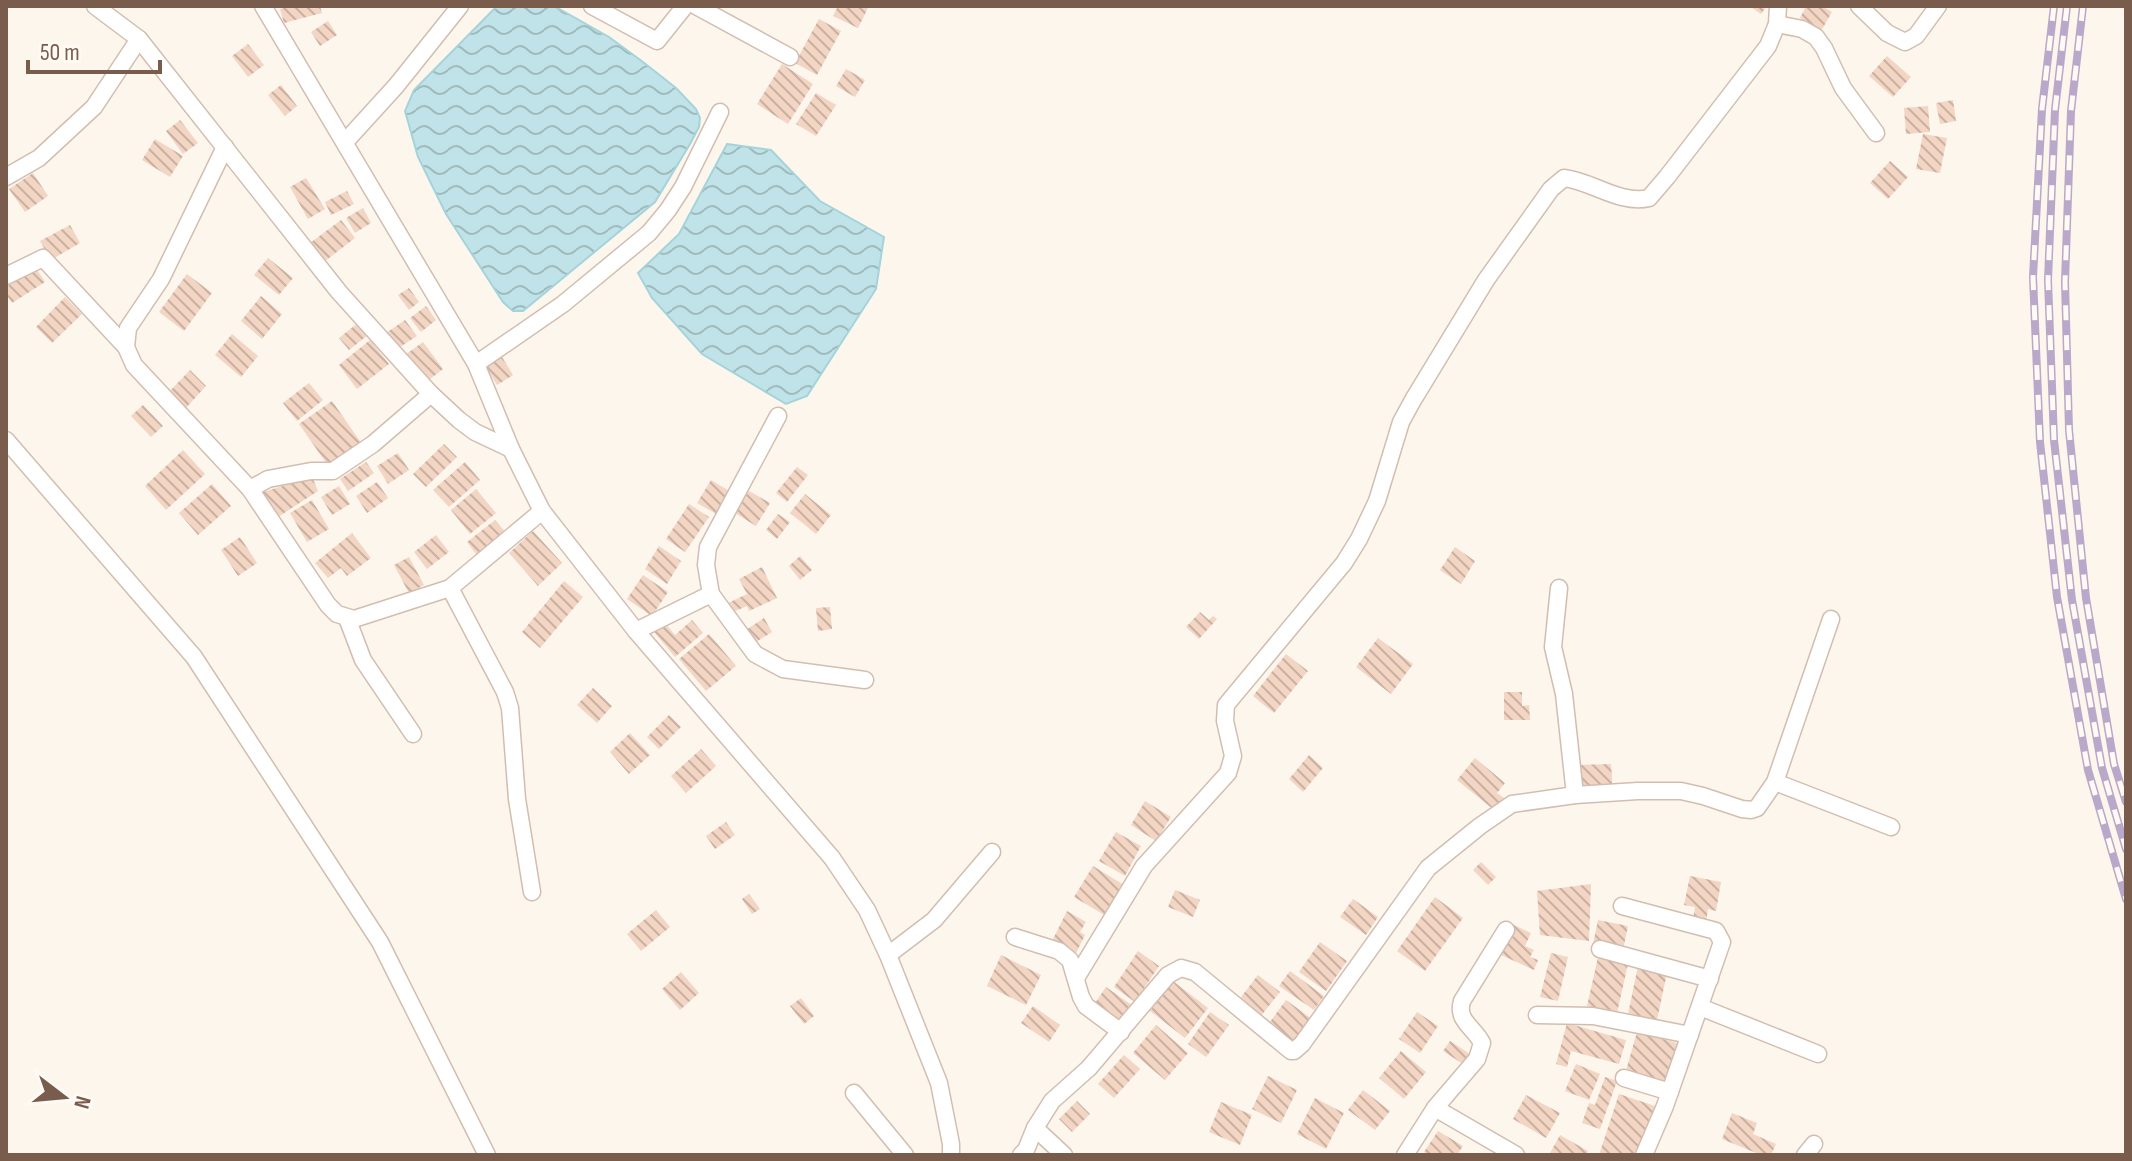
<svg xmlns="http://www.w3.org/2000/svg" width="2132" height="1161" viewBox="0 0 2132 1161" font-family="'Sofia Sans Condensed',sans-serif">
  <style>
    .water { fill: url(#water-waves); stroke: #a5d3da; stroke-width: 2 }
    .building { fill: url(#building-back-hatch) }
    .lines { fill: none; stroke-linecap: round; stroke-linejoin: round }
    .street-casing { stroke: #d1beb0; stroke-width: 19 }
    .street { stroke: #fff; stroke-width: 16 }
    .rail-casing { stroke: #b9a8c9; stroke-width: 8 }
    .rail { stroke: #fffaf3; stroke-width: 5; stroke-dasharray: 15; stroke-linecap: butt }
  </style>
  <defs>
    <pattern id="water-waves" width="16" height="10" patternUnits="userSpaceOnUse" patternTransform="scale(2)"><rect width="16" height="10" fill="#bfe3e8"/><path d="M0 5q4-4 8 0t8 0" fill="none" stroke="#a0bbbe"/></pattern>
    <pattern id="building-back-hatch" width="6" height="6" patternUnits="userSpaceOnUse" patternTransform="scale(2)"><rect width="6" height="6" fill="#f3d5c3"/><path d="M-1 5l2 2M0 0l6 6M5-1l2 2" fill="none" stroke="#cab0a1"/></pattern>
  </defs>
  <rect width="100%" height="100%" fill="#fdf6ec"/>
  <g class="water">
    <path d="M497,6H554L609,37L643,62L676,88L696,109L700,118L699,127L690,144L655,202L523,311H513L503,302L446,214L418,157L405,111L414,90Z"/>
    <path d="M727,144L771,150L820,201L884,237L876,289L807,396L786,404L702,354L652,298L638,273L679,234Z"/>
  </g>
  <g class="building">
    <path d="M291,6H320L322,13L284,23L280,9Z"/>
    <path d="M838,6H869L858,28L833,16Z"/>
    <path d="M1749,6H1767L1761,14Z"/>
    <path d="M1806,6H1822L1832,12L1821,31L1800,18Z"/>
    <path d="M819,19L841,31L817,75L795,63Z"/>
    <path d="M328,21L337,35L320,46L311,32Z"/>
    <path d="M248,44L264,65L248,77L232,56Z"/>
    <path d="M1887,56L1911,77L1893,97L1869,76Z"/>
    <path d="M782,64L813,84L788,124L757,104Z"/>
    <path d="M846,69L865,80L855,97L836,86Z"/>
    <path d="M281,85L297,106L285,116L268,95Z"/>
    <path d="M816,93L836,105L816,136L796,124Z"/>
    <path d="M1953,100L1956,121L1940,124L1936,103Z"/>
    <path d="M1928,106L1930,132L1906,134L1904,108Z"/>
    <path d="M180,120L198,143L183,154L166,131Z"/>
    <path d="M1923,134L1947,138L1940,173L1916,169Z"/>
    <path d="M155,139L183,156L170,177L142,160Z"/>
    <path d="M1890,161L1908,177L1888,199L1870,183Z"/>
    <path d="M33,173L48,196L25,212L9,189Z"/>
    <path d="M306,178L325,209L308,219L290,187Z"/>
    <path d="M347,191L354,204L331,215L325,202Z"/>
    <path d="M363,208L371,223L355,233L346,218Z"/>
    <path d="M341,220L355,238L320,265L306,246Z"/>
    <path d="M70,225L80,243L51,260L40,241Z"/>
    <path d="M268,258L293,278L279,295L254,275Z"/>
    <path d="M36,268L45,282L12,303L6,294V287Z"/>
    <path d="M187,274L212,293L184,331L159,312Z"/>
    <path d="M409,288L419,302L409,310L398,295Z"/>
    <path d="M261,296L282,314L262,339L241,321Z"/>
    <path d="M65,297L82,314L52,343L36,327Z"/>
    <path d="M426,306L436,320L421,332L410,318Z"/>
    <path d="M405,320L417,336L394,351L383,335Z"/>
    <path d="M359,322L368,335L349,350L339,338Z"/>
    <path d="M232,334L258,356L241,377L215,355Z"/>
    <path d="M370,340L389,364L357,389L339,365Z"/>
    <path d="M423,342L443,369L425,383L405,355Z"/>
    <path d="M502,357L513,375L497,385L486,367Z"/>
    <path d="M190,370L206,386L185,409L168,393Z"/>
    <path d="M309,383L323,400L297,421L283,403Z"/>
    <path d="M332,401L362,444L329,467L299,424Z"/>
    <path d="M143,405L163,426L151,437L131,416Z"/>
    <path d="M444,444L457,457L426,487L413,474Z"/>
    <path d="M183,450L205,474L166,510L145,486Z"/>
    <path d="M398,453L409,470L388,484L377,466Z"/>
    <path d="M366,462L374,473L348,491L340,479Z"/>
    <path d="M465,462L480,480L449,507L433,490Z"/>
    <path d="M797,467L808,475L787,502L776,493Z"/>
    <path d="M312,477L318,491L275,519L263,492Z"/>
    <path d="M711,480L731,492L718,515L697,503Z"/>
    <path d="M377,482L388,498L367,513L356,496Z"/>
    <path d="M212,484L231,506L198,535L179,513Z"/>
    <path d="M339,486L350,504L332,515L321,497Z"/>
    <path d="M476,489L496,513L470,534L451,510Z"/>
    <path d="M749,491L770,503L756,526L735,513Z"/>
    <path d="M805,494L831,515L816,534L790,513Z"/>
    <path d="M312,500L329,529L307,542L290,513Z"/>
    <path d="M689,504L709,517L685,552L666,539Z"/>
    <path d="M778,514L790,522L777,539L766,530Z"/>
    <path d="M495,520L508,535L479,558L467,542Z"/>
    <path d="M533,531L562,563L538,586L509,553Z"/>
    <path d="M352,533L371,558L347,576L341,568L328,578L315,563Z"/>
    <path d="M436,535L449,552L427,569L414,552Z"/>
    <path d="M240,537L257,563L238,576L221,550Z"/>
    <path d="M659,546L681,561L667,584L645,569Z"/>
    <path d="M1455,547L1475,561L1461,584L1440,570Z"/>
    <path d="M800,556L812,570L800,580L789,566Z"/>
    <path d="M409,557L424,585L409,593L394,565Z"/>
    <path d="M762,567L777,598L749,611L747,606L726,615L722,606L747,594L739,579Z"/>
    <path d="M643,575L668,592L652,616L627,599Z"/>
    <path d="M564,581L583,597L540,648L522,632Z"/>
    <path d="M830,607L832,629L818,631L816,608Z"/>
    <path d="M1200,612L1209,620L1213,616L1217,619L1199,639L1186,627Z"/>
    <path d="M764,618L772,632L751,645L743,632Z"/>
    <path d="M692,620L703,633L675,657L654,632L665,623L675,635Z"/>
    <path d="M709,634L736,666L706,691L679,659Z"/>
    <path d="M1378,638L1413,664L1391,694L1356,667Z"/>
    <path d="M1286,654L1308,671L1274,713L1253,696Z"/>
    <path d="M593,688L612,706L597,723L577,705Z"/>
    <path d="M1504,692H1522V706L1529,705L1530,720H1504Z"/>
    <path d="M669,715L681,727L659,749L647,737Z"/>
    <path d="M630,733L650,755L629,774L610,752Z"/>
    <path d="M701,749L716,766L686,793L671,776Z"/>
    <path d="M1309,755L1323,768L1303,792L1289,779Z"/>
    <path d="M1475,758L1505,783L1497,793L1504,798L1494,810L1457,780Z"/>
    <path d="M1611,764L1613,792L1577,794L1575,765Z"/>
    <path d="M1145,801L1171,817L1156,841L1131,825Z"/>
    <path d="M726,822L735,835L715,849L706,836Z"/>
    <path d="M1116,832L1141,846L1125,876L1099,861Z"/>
    <path d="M1481,862L1496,877L1488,885L1473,870Z"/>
    <path d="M1093,866L1124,885L1106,916L1074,897Z"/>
    <path d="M1690,876L1721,882L1716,911L1708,909L1706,922L1693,919L1695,907L1684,905Z"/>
    <path d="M1591,884L1589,941L1540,935L1537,891Z"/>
    <path d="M1175,890L1200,900L1193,917L1168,907Z"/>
    <path d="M749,894L760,909L752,914L742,899Z"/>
    <path d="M1435,897L1463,918L1425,971L1397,951Z"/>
    <path d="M1353,899L1378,917L1366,935L1340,917Z"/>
    <path d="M656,910L670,927L641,951L627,934Z"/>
    <path d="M1067,911L1086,922L1080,932L1085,935L1076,953L1052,941Z"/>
    <path d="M1598,920L1628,926L1623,950L1593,944Z"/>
    <path d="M1514,925L1531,933L1525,946L1534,950L1530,957L1538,960L1534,970L1501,955Z"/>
    <path d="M1320,942L1347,961L1326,991L1299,972Z"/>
    <path d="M1138,951L1159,966L1135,1002L1114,987Z"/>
    <path d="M1551,953L1568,957L1558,1001L1540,997Z"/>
    <path d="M1001,955L1041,975L1026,1005L987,986Z"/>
    <path d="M1598,957L1628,964L1617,1013L1587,1006Z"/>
    <path d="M1638,966L1667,973L1657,1020L1628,1014Z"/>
    <path d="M1290,971L1324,996L1314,1010L1279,986Z"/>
    <path d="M681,972L699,993L680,1010L662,989Z"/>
    <path d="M1258,975L1280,992L1260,1017L1238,1001Z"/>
    <path d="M1173,981L1208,1008L1185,1038L1150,1011Z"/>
    <path d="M1106,987L1133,1006L1121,1025L1093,1006Z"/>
    <path d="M801,998L814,1016L804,1024L790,1006Z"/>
    <path d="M1286,1000L1312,1019L1293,1045L1267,1026Z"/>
    <path d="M1033,1006L1060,1025L1049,1042L1021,1023Z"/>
    <path d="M1210,1012L1229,1025L1206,1057L1188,1044Z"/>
    <path d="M1417,1012L1438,1026L1420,1053L1399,1039Z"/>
    <path d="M1567,1023L1626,1040L1619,1064L1571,1051L1567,1067L1556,1064Z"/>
    <path d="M1156,1025L1188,1053L1165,1080L1133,1053Z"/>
    <path d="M1637,1032L1677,1043L1665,1086L1625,1074Z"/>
    <path d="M1450,1041L1470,1054L1463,1064L1443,1051Z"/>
    <path d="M1401,1051L1426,1072L1404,1099L1379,1078Z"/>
    <path d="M1124,1055L1140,1069L1114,1098L1098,1084Z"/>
    <path d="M1576,1064L1600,1074L1589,1100L1565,1091Z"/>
    <path d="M1268,1076L1297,1090L1281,1123L1252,1109Z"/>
    <path d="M1605,1077L1617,1081L1600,1129L1582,1123L1589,1103L1595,1105Z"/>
    <path d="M1363,1090L1390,1111L1375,1130L1348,1110Z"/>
    <path d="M1619,1094L1658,1107L1641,1155H1599Z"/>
    <path d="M1526,1095L1560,1113L1546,1138L1513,1119Z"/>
    <path d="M1315,1098L1344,1113L1326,1149L1297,1134Z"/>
    <path d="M1077,1101L1090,1114L1072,1132L1059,1119Z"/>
    <path d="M1221,1102L1252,1115L1240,1145L1209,1132Z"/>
    <path d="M1732,1113L1757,1123L1753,1134L1776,1144L1771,1155H1761L1722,1139Z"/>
    <path d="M1438,1131L1463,1146L1457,1155H1428L1424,1152Z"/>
    <path d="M1560,1135L1588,1151L1586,1155H1549Z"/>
  </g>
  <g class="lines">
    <g class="street-casing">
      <g id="street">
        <path d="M95,6L139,39L339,292L431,394L459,420L475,432L511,449"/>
        <path d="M263,6L476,364L511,449L542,511L636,631L832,858L867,910L888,955L939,1083L951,1144V1155"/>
        <path d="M592,6L657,41L685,6"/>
        <path d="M696,6L790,57"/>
        <path d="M1859,6L1887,33L1905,42L1916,36L1938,6"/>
        <path d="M1777,24L1802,29L1816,37L1824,48L1843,88L1876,133"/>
        <path d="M345,142L396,86L460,6"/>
        <path d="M225,147L161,279L128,328L126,347L134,365L250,489L328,605L337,614L354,619L450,588L542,511"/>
        <path d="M6,177L39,158L94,107L139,39"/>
        <path d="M6,276L43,258L126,347"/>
        <path d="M476,364L563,304L649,233L668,210L683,187L720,112"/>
        <path d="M778,416L708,547L706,565L711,594L755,654L783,669L865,680"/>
        <path d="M6,440L194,657L380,942L487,1155"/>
        <path d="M250,489L268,479L311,471H333L373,444L431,394"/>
        <path d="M450,588L505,692L510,708L517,799L532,892"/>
        <path d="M1559,588L1553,647L1564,694L1575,795"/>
        <path d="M347,618L363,660L413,734"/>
        <path d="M636,631L711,594"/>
        <path d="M1775,782L1831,619"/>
        <path d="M1622,906L1716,931L1722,942L1665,1106L1644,1155"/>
        <path d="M1015,937L1059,951L1070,960L1081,997L1086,1006L1121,1032"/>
        <path d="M1600,949L1710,979"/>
        <path d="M888,955L934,920L992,852"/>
        <path d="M1076,978L1144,866L1228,773L1233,756L1225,721L1226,705L1344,563L1359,539L1377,501L1401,422L1413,400L1486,280L1551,189L1564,178C1592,181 1620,205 1649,198L1667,177L1768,46L1777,24L1778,6"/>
        <path d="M1700,1007L1818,1054"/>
        <path d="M1537,1015L1593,1016L1690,1035"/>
        <path d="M1624,1078L1670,1092"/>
        <path d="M854,1093L905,1155"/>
        <path d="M1435,1108L1516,1155"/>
        <path d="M1035,1128L1064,1155"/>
        <path d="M1021,1155L1026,1150L1035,1128L1052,1101L1089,1068L1168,975L1181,968L1195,972L1291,1051H1294L1302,1044L1428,868L1480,826L1512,804L1575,795L1638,791H1681L1703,796L1742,809L1751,810L1757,808L1775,782L1891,827"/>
        <path d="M1405,1155L1435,1108L1477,1059L1482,1043C1474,1027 1456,1021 1462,1001L1506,930"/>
        <path d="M1805,1155L1814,1144"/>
      </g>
    </g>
    <use href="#street" class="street"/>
    <g class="rail-casing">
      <g id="rail">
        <path d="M2054,6L2042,109L2033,277L2040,442L2057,597L2088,770L2126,899"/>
        <path d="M2067,6L2055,110L2048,280L2054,440L2072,600L2102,768L2126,849"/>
        <path d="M2083,6L2071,111L2065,282L2069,430L2086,598L2114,764L2126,802"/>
      </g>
    </g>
    <use href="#rail" class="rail"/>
  </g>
  <rect width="2132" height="1161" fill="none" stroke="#7a5c4d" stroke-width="16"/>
  <g transform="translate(64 1097) rotate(106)" stroke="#fffaf3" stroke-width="6" paint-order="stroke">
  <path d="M0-6L14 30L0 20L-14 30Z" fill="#7a5c4d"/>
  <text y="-12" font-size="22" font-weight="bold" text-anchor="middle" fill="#7a5c4d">N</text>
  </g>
  <path d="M28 60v12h132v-12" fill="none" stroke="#7a5c4d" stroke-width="4"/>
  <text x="40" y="60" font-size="24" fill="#7a5c4d" stroke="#fffaf3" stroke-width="6" paint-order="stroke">50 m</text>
</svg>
